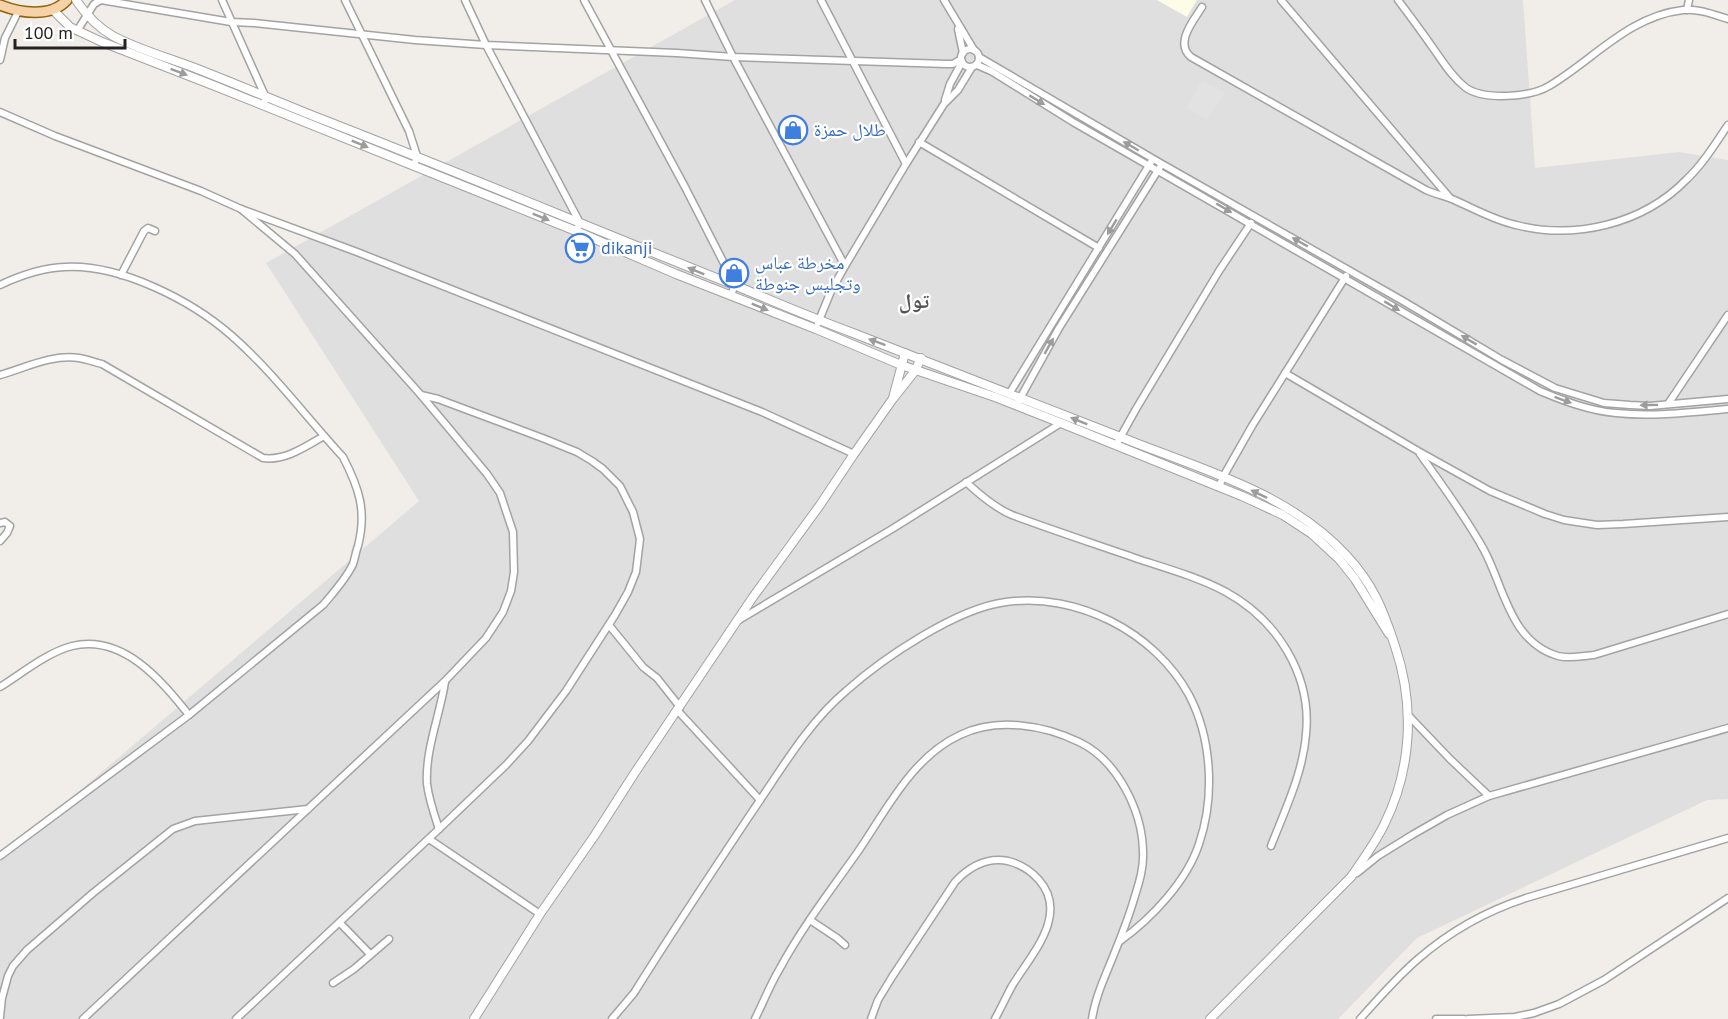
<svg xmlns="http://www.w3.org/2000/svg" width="1728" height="1019" viewBox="0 0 1728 1019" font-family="'PT Sans','Noto Naskh Arabic',sans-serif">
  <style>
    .residential { fill: #e0dfdf }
    .education { fill: #fdfce6 }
    .parking { fill: #e2e2e2 }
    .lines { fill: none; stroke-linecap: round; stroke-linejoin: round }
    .minor-casing { stroke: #a3a3a3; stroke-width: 9 }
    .tertiary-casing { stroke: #a3a3a3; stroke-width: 10 }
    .primary-casing { stroke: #95630b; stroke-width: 12 }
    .minor { stroke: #fff; stroke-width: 6 }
    .tertiary { stroke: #fff; stroke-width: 8 }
    .primary { stroke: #f6d2a9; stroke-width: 9 }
    .oneway { fill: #9c9c9c }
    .labels { text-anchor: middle; stroke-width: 4.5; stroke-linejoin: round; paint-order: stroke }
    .shop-label { font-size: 18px; fill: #366cbe; stroke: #fff; text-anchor: start }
    .quarter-label { font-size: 21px; font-weight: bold; fill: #555; stroke: #fff }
  </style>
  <rect width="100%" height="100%" fill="#f1eee9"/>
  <path class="residential" d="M735,0H1523L1535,168L1679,152L1728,160V799L1707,800L1417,938L1338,1019H0V859L419,501L266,263Z"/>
  <path class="education" d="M1157,0H1197L1187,17Z"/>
  <path class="parking" d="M1202,80L1225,93L1207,120L1186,108Z"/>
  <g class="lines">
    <g class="minor-casing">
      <g id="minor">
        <path d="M222,0L266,98L263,105"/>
        <path d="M345,0L409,131L417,156L414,166"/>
        <path d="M465,0L486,45L580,223L576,231"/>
        <path d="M584,0L685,187L735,285L731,295"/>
        <path d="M705,0L733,57L845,266"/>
        <path d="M821,0L906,164"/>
        <path d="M944,0L974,50"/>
        <path d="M1281,0L1450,198"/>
        <path d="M1398,0C1410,16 1422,32 1433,48C1443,62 1452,77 1465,87C1483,101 1531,97 1549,86C1593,60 1629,16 1683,10C1698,8 1715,15 1728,19"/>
        <path d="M1202,7C1194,20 1174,43 1191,57L1426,190C1435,194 1444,196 1452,199C1473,208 1493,220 1516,225C1575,240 1643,224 1686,180C1703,164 1715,144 1728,125"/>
        <path d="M1687,10L1689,0"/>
        <path d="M958,29L963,53"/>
        <path d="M77,31L94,4L101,0L231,22L254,23L415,40L486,45L677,53L733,57L947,64H953L961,59"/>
        <circle cx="970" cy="58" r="9"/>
        <path d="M979,57L1162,164L1403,301L1502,360L1555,388L1604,403L1630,405L1650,406L1728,399"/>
        <path d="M0,60L5,38L19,10"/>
        <path d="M977,65L991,71L1073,122L1540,391C1564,401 1590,411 1616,413C1653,417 1691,412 1728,409"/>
        <path d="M945,100L950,84L962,62"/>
        <path d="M0,112L55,136L201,191L241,209L357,252L762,412L854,454"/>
        <path d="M919,142L1099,248"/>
        <path d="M121,275L144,231L148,228L155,231"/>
        <path d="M0,285C21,275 42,268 65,267C120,264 191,300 232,336C273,372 306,417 343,457C359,488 367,511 358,546C356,551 355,558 353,564C346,579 334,592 323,605L189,715L0,856"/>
        <path d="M818,323L831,291L845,266L906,164L944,104L958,90L972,67"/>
        <path d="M1285,373L1418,451L1490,491L1545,514L1564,520L1597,525L1623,524L1728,517"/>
        <path d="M0,375C25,368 52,354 79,358C86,359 94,362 102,364L263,458C285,461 305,447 324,436"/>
        <path d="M1009,394L1151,162"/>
        <path d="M1018,402L1059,328L1160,167"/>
        <path d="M1668,404L1728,315"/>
        <path d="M1116,445L1136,409L1219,271L1251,223"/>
        <path d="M1420,454C1442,485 1466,517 1484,550C1504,587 1510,642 1558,656C1570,659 1582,656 1594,655L1728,614"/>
        <path d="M966,482C980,495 995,508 1012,515C1055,531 1098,545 1141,560C1169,569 1200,578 1226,592C1277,620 1312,675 1306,734C1303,773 1285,810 1271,846"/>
        <path d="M1219,487L1223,477L1252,426L1346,276"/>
        <path d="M0,523L5,522L10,526L7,533L0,541"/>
        <path d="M739,620L892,529L1061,423"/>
        <path d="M609,625L643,667L657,678L680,707"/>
        <path d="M0,687C21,674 48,652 72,646C123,634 161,680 189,715"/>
        <path d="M678,711L760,800"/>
        <path d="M1408,715L1450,759L1489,796"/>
        <path d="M439,829C434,814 429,800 427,784C425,750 440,715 445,682"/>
        <path d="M429,839L540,914"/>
        <path d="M1357,873L1378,856L1412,835L1447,815L1489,796L1728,728"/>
        <path d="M810,920L837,938L845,945"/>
        <path d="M340,923L370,954"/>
        <path d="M333,983L354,969L389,939"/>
        <path d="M0,1017L2,998L8,976L13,966L27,950L93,893L173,829L195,821L308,809"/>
        <path d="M83,1019L445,681L486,638L503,612L511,591L514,572L513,532L500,493L487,474L421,395L295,254L241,209"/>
        <path d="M236,1019L439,829L506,765L528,741L566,691L615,615L628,592L636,572L640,539L633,512L620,486L603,469L592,461L577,452L545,439L438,399L421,395"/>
        <path d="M612,1019L634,993C672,932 712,872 752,812C781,770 807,724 846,691C883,658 957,608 1006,602C1076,592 1155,632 1189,695C1212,739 1215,797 1199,844C1187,881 1151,919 1120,941"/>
        <path d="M755,1019C763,1003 770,985 779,970C801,929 830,891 857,853C886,811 912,757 960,735C997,717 1044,725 1079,742C1117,760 1142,810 1143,851C1144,868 1139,883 1134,899C1128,920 1120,939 1112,959C1104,979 1095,998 1092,1019"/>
        <path d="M871,1019L878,1000L892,977L955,882C969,867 987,857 1008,861C1020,864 1031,871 1039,880C1070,915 1030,956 1012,986C1006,997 1001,1008 995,1019"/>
        <path d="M1360,1019C1378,999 1397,977 1418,959C1449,932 1486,911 1526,898L1728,838"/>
        <path d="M1436,1019H1464"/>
        <path d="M1468,1019L1515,1017L1534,1013L1559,1004L1604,980L1728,898"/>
      </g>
    </g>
    <g class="tertiary-casing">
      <g id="tertiary">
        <path d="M76,0C86,15 97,27 113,36C137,49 169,58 195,68C236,84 276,101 316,117C458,172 598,231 739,287C777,303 815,319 853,333C943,368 1033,403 1123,438C1200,469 1288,492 1346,555C1373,584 1383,609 1395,646C1415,705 1412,769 1384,825C1375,843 1363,860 1351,877L1210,1019"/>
        <path d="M53,10L70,27L102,42L215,86L576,231L676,274L816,329L901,365L995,397L1061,423L1242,496L1283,515L1312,534L1339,559L1355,579L1389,634"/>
        <path d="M893,398L905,353"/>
        <path d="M474,1019L540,914L595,835L634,774L753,597L820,505L854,454L892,400L915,371L921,358"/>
      </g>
    </g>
    <g class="primary-casing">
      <path id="primary" d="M0,5C20,13 51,18 67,0"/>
    </g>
    <use href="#minor" class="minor"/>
    <use href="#tertiary" class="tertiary"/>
    <use href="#primary" class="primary"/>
  </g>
  <defs><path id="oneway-solid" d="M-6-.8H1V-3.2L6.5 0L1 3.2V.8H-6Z" transform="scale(1.5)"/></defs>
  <g class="oneway">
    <use href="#oneway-solid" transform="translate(179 72) rotate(21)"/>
    <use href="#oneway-solid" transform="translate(1037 100) rotate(31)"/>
    <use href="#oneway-solid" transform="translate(360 144) rotate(22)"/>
    <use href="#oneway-solid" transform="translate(1131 146) rotate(-150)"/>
    <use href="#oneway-solid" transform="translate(1224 208) rotate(30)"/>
    <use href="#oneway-solid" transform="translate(541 217) rotate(22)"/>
    <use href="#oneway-solid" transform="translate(1112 227) rotate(121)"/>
    <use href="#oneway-solid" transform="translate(1300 242) rotate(-150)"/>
    <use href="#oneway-solid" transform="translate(696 271) rotate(-158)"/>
    <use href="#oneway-solid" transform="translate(1392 306) rotate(31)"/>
    <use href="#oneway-solid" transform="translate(760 307) rotate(22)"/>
    <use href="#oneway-solid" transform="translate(1469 340) rotate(-149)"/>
    <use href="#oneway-solid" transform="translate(877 342) rotate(-160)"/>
    <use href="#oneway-solid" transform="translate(1049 346) rotate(-60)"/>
    <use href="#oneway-solid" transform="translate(1563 400) rotate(20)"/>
    <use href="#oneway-solid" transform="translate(1649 405) rotate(179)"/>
    <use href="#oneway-solid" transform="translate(1079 421) rotate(-158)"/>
    <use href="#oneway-solid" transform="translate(1259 494) rotate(-154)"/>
  </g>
  <defs>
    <g id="shop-ring" transform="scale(1.5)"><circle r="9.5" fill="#fff" stroke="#3f7fe0" stroke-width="1.5"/><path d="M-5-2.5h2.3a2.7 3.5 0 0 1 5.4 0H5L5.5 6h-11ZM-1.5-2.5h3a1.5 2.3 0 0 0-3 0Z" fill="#3f7fe0"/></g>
    <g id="supermarket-ring" transform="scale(1.5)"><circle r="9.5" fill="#fff" stroke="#3f7fe0" stroke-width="1.5"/><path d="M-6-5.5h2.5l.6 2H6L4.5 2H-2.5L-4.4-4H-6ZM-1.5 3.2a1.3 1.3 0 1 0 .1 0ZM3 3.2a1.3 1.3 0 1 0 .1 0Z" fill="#3f7fe0"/></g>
  </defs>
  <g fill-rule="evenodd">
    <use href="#shop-ring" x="793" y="130"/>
    <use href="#supermarket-ring" x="580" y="248"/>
    <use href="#shop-ring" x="734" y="273"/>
  </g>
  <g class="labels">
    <g class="shop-label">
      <text x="814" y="136">طلال حمزة</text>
      <text x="601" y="254">dikanji</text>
      <text x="755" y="269">مخرطة عباس<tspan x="755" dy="21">وتجليس جنوطة</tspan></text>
    </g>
    <g class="quarter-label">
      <text x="914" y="308">تول</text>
    </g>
  </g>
  <path d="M15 39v9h110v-9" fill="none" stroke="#222222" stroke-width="3"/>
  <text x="24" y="39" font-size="18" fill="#222222" stroke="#ffffff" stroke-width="4.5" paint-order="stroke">100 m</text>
</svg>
